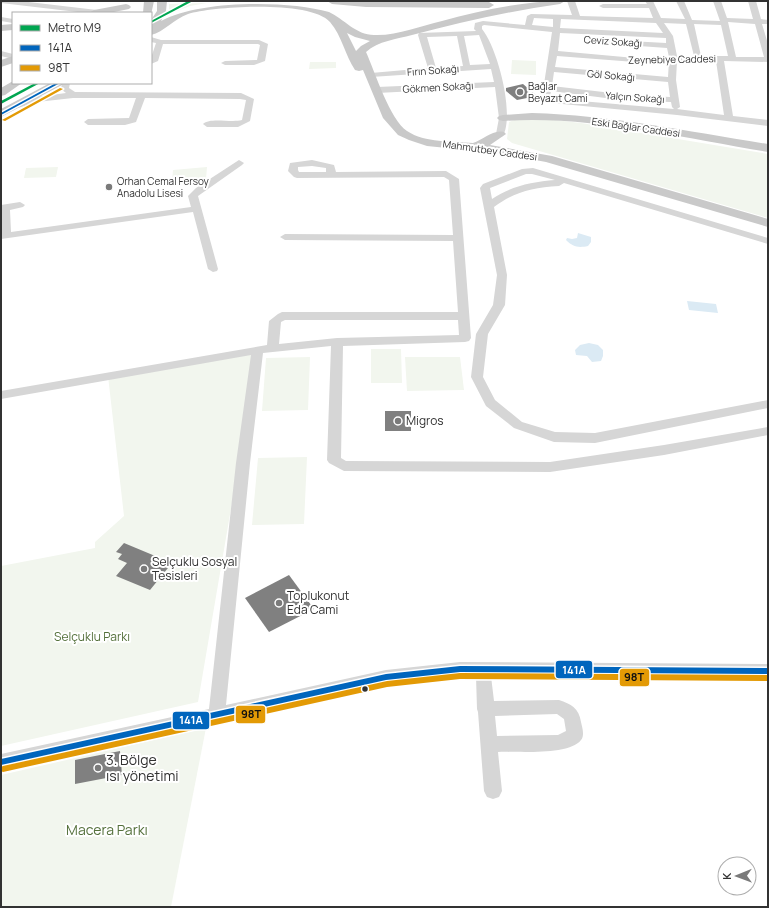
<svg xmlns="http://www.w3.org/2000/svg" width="769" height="908" viewBox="0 0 769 908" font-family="Manrope,sans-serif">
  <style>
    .green { fill: #f2f6ee }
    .water { fill: #dbeaf4 }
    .building { fill: #808080 }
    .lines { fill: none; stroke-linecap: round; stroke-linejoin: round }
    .minor { fill: #d6d6d6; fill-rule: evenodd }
    .major { fill: #c9c9c9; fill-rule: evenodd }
    .bus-1-casing { stroke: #fff; stroke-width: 3 }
    .bus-2-casing { stroke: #fff; stroke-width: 3 }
    .bus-1 { fill: #0065bd; fill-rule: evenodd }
    .bus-2 { fill: #e39a05; fill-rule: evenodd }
    .metro-1-casing { stroke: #fff; stroke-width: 3 }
    .metro-1 { fill: #00a651; fill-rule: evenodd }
    .poi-dot { fill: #7a7a7a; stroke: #fff; stroke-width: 1.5 }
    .bus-dot { fill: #323232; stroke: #fff; stroke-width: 1.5 }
    .labels { text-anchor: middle; stroke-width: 4; stroke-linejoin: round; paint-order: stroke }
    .far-street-label { font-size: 10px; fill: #323232; stroke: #fff }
    .far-poi-label { font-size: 10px; fill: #323232; stroke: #fff; text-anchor: start }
    .poi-label { font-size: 12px; fill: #323232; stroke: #fff; text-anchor: start }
    .park-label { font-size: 12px; fill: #55713c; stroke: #fff }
    .near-poi-label { font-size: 14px; fill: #323232; stroke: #fff; text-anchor: start }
    .near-park-label { font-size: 14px; fill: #55713c; stroke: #fff }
    .line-badge { stroke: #fff; stroke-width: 1.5 }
    .badge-label { font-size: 11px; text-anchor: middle; font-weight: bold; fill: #fff }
    .pale-badge-label { font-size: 11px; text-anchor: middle; font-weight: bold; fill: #111 }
  </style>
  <rect width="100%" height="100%" fill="#fff"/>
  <g class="green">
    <path d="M207,3L190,6L169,14V4Z"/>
    <path d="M512,60L536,61V75L511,74Z"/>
    <path d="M310,62H336V68L309,69Z"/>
    <path d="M529,117L581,123L768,154V218L512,143L507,139L509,122L517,119Z"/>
    <path d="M58,167L56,177L24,178L26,168Z"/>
    <path d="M207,167L206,179L172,182L173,170Z"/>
    <path d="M371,349H401L402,383H371Z"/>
    <path d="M258,350L198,702L1,746V566L95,548V542L124,516L108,376Z"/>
    <path d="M310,357L308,410L262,411L266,358Z"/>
    <path d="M405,357H460L464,390L407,391Z"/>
    <path d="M307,457L304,524L252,525L258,458Z"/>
    <path d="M206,728L171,907H1V775Z"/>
  </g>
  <g class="water">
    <path d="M578,233L591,237V242L588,246C578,248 573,247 566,240L567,238L572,239L577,238Z"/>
    <path d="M687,301L716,304L718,313L689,310Z"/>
    <path d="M589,343L598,345L603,350V356L601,361L592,362L587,356L576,355L575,350L580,345Z"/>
  </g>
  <g class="building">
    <path d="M523,84L537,96L517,100L506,91V88Z"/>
    <rect x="385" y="411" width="26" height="20"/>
    <path d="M124,543L172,563L150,590L116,576L127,563L118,559L122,554L116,552Z"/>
    <path d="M289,575L314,609L269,632L245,598Z"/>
    <path d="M120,751L122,775L75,784V760Z"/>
  </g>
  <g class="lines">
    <g class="minor">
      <path d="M1,1H20L97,10L101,12L86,13L1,3Z"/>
      <path d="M567,1H575L580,16L653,18L649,8H603L599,6L603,4H647L645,1H653L661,18L685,19L676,1H684L692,20L720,21L713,1H721L727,18L753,19L748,1H756L761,19L768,20V24H762L768,44V62L724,61L733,116L768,120V126L677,115L552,103L542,97L552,32L484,25L482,26V29C497,47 515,113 503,136L500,137L496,134L499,118L495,87L377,93L373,90L377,87L494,82L491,69L371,77L367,75L371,73L428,68L418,35L419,33L476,31L474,29L475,23L483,21L525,25L527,16L531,14L572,15ZM534,18L553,19V27L532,25ZM561,19L656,23L663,33L560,28ZM728,22L755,24L764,57H736ZM664,23L686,24L694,56H677L673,36ZM694,24L721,25L728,56H701ZM560,33L666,38V43L611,40L607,42L611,44L667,48L669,57L635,58L558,51ZM479,35L490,64L470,65L464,36ZM457,36L463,66L436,68L427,37ZM557,56L635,62L669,61L668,77L555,67ZM677,61H716L724,115L677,109L680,107L676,80ZM554,72L668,82L670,97L629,95L552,86ZM551,91L629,101L671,102L672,107L674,109L557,99L550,96Z"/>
      <path d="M1,17L13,19V23L1,21Z"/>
      <path d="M151,37L161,40H259L268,44L265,61L254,65H225L221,63L225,61L257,60L260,45L258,44H163L158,61L151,64V58L156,43L151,42Z"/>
      <path d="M1,51L13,54V59L1,56Z"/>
      <path d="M62,83H70L69,88L75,92L241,93L254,99L250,121L238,127H207L203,124C210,117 231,123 242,120L246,100L240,99L145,98L136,122L125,125H88L84,122L88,119L129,118L136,98H73L37,102L18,108L14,105L15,103L36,97L66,93L61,89Z"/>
      <path d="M239,160L244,163L242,165L198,196L218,269L217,271L213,272L208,269L193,212L1,239V205L20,202L25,205L23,207L10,210L11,232L191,207L188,196L196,188Z"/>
      <path d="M312,160L334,165L336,172L446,171L459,179L471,338L469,341L465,342L343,346L341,458L346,461L550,462L664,445L768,427V435L664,455L550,472L344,471L329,463L327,460L331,346L263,353L250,463L226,705L386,670L460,662L768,664V678L491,676L494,701L559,700C571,704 579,708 581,722C582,727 585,735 581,740C569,756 517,751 498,752L502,791L499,797L493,799L487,797L484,791L478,712L477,709L476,676H460L386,684L1,770V754L209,709L236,463L251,355L1,399V391L267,345L269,321L278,314L282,312H458L453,241L285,240L280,237L285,234L453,235L449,180L444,177L297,178L294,177L288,171L290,163ZM312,166L326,168V172H299L298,170V167ZM285,320H458L459,335L337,338L279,344L281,322ZM557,714L564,719L566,731L558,735L497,736L495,716Z"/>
      <path d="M533,168L768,238V244L564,183L559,186C532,188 516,191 494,207L507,275L505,305L488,334L483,377L495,400L522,422L555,432L595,433L768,400V408L595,443L554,442L514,428L486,406L471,377L476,334L493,305L497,275L480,188L483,184L522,169ZM526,174H532L555,180C532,182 511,186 492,199L490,188Z"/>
    </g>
    <g class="major">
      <path d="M144,1H154L151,15V13H143Z"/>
      <path d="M157,1H167L166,11L161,21C198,0 288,0 329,12C344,19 356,35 374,35C397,36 420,26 442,21C482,10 523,1 565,1L560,4C510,11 461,22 412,35C397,39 378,41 366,52C375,72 390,120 407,131C425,143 452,141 473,143C483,140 493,129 504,132L506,134L490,145L552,156L768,219V227L546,162L497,153L427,146L409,140L398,135L383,118L363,70L359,71L355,70C345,55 342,36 330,22C311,0 214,6 188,14C174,19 164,32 151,35V20L157,11ZM347,33L355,37L370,41L361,46L356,51Z"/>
      <path d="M327,1L489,2L494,5L489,8L366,7L332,4Z"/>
      <path d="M126,4L129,5L131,7L129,9L109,13H89L94,10Z"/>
      <path d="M13,24V30L1,31V25Z"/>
      <path d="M13,56V63L1,67V60Z"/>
      <path d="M13,81V83H22L5,95L1,96V88Z"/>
      <path d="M50,83H63L62,85L1,117V109Z"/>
      <path d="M532,113C611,115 690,132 768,144V152C684,138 588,115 503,121L499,120L497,118L499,116L503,115Z"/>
    </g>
    <g class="bus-1-casing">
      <g id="bus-1">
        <path d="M56,83H60L1,115V113Z"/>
        <path d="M460,666L768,668V674L460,672L386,680L1,765V759L386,674Z"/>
      </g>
    </g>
    <g class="bus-2-casing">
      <g id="bus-2">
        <path d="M60,88L63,89L5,121L2,120Z"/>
        <path d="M460,673L768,675V681L460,679L387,687L3,772L1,771V767L3,766L387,681Z"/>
      </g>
    </g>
    <use href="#bus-1" class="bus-1"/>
    <use href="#bus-2" class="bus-2"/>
    <g class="metro-1-casing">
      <g id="metro-1">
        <path d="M188,1H193L151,23V21Z"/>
        <path d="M35,83H40L1,104V101Z"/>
      </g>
    </g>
    <use href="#metro-1" class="metro-1"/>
  </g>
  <g class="poi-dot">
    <circle cx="520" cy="92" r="4"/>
    <circle cx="109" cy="187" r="4"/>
    <circle cx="398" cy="421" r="4"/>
    <circle cx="144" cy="569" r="4"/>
    <circle cx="279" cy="603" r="4"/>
    <circle cx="98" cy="768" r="4"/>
  </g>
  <circle class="bus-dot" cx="365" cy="689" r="3.5"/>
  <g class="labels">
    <g class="far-street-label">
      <text transform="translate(613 41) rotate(4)" y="4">Ceviz Sokağı</text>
      <text transform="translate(672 59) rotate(-1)" y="4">Zeynebiye Caddesi</text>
      <text transform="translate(433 70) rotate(-4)" y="4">Fırın Sokağı</text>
      <text transform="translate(611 75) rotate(5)" y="4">Göl Sokağı</text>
      <text transform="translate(438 87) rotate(-3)" y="4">Gökmen Sokağı</text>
      <text transform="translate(635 97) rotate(4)" y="4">Yalçın Sokağı</text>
      <text transform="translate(636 127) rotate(8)" y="4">Eski Bağlar Caddesi</text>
      <text transform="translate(490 150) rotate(8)" y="4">Mahmutbey Caddesi</text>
    </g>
    <g class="far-poi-label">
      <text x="528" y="90">Bağlar<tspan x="528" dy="12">Beyazıt Cami</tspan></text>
      <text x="117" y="185">Orhan Cemal Fersoy<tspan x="117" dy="12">Anadolu Lisesi</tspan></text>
    </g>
    <g class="poi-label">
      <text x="406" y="425">Migros</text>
      <text x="152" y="566">Selçuklu Sosyal<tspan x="152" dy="14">Tesisleri</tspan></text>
      <text x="287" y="600">Toplukonut<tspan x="287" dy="14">Eda Cami</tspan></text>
    </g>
    <g class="park-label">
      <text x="92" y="641">Selçuklu Parkı</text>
    </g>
    <g class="near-poi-label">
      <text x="106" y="765">3. Bölge<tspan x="106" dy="16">ısı yönetimi</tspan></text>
    </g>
    <g class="near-park-label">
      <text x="107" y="835">Macera Parkı</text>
    </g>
  </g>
  <g class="line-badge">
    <rect x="555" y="660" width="38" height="19" rx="4" fill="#0065bd"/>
    <rect x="619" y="668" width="31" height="19" rx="4" fill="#e39a05"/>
    <rect x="235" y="705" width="31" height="19" rx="4" fill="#e39a05"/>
    <rect x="172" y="711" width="38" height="19" rx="4" fill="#0065bd"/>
  </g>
  <g class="badge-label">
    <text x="574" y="674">141A</text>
    <text x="191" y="724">141A</text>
  </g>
  <g class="pale-badge-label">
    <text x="634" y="681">98T</text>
    <text x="251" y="718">98T</text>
  </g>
  <rect width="769" height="908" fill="none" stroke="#323232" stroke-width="4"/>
  <rect x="12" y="12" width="140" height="72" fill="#ffffff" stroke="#adadad"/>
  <rect x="20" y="25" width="20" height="6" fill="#00a651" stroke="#adadad"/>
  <text x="48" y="32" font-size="12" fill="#323232">Metro M9</text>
  <rect x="20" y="45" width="20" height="6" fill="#0065bd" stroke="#adadad"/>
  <text x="48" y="52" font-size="12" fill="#323232">141A</text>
  <rect x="20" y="65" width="20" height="6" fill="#e39a05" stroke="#adadad"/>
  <text x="48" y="72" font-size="12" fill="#323232">98T</text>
  <g transform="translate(737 876) rotate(269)"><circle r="19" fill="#ffffff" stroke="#adadad"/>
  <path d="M0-3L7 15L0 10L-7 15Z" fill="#7a7a7a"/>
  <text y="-6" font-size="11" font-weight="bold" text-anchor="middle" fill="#323232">K</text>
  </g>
</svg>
